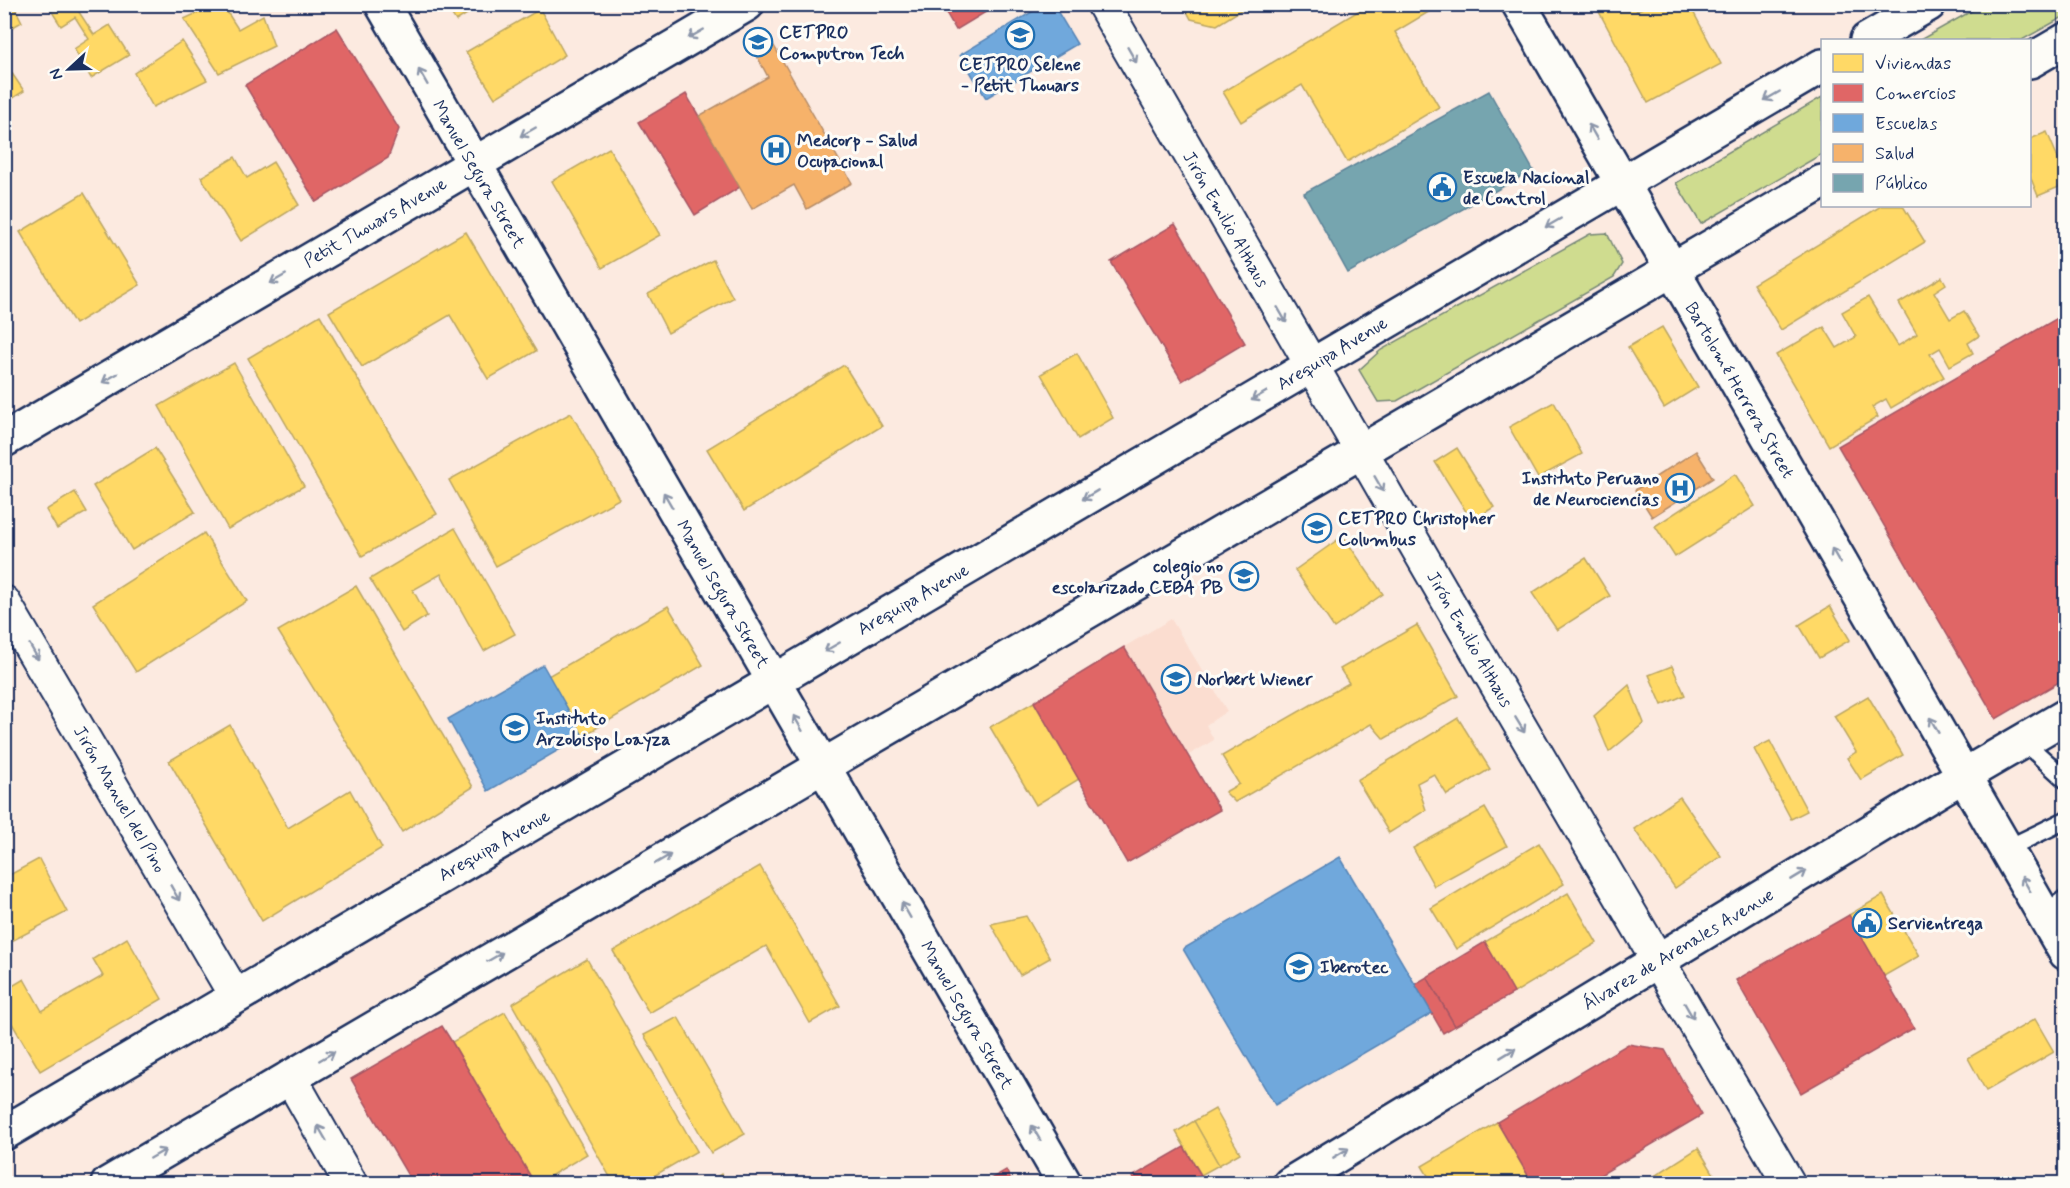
<svg xmlns="http://www.w3.org/2000/svg" width="2070" height="1188" viewBox="0 0 2070 1188" font-family="Mynerve,sans-serif">
  <style>
    .built { fill: #fbddd0 }
    .green { fill: #cfdc8f; stroke: #758676; stroke-width: 1.5 }
    .homes { fill: #ffd966; stroke: #bba664; stroke-width: 1.5 }
    .shops { fill: #e06666; stroke: #a55664; stroke-width: 1.5 }
    .schools { fill: #6fa8dc; stroke: #5684b6; stroke-width: 1.5 }
    .health { fill: #f6b26b; stroke: #b48b67; stroke-width: 1.5 }
    .public { fill: #76a5af; stroke: #5b8297; stroke-width: 1.5 }
    .lines { fill: none; stroke-linecap: round; stroke-linejoin: round }
    .lane-casing { stroke: #1b2f5e; stroke-width: 21 }
    .street-casing { stroke: #1b2f5e; stroke-width: 36 }
    .secondary-casing { stroke: #1b2f5e; stroke-width: 38 }
    .lane { stroke: #fdfcf7; stroke-width: 16 }
    .street { stroke: #fdfcf7; stroke-width: 32 }
    .secondary { stroke: #fdfcf7; stroke-width: 33 }
    .oneway { stroke: #8c96aa }
    .labels { text-anchor: middle; stroke-width: 6; stroke-linejoin: round; paint-order: stroke }
    .poi-label { font-size: 18px; font-weight: bold; fill: #1b2f5e; stroke: #fdfcf7; text-anchor: start }
    .street-label { font-size: 18px; fill: #1b2f5e; stroke: #fdfcf7 }
  </style>
  <rect width="100%" height="100%" fill="#fceae0"/>
  <filter id="ink" filterUnits="userSpaceOnUse"><feTurbulence type="fractalNoise" baseFrequency=".0167" numOctaves="2"/><feDisplacementMap in="SourceGraphic" scale="12" xChannelSelector="R" yChannelSelector="G"/><feConvolveMatrix kernelMatrix="1 2 1 2 8 2 1 2 1" color-interpolation-filters="sRGB"/></filter>
  <g filter="url(#ink)">
    <path class="built" d="M1171,619L1227,711L1206,725L1214,740L1189,755L1124,647Z"/>
    <g class="green">
      <path d="M1982,5H2065V16L2022,40H1920Z"/>
      <path d="M1822,97V154L1701,224L1676,183Z"/>
      <path d="M1607,233L1622,264L1614,277L1397,401L1378,402L1359,370L1381,350L1590,234Z"/>
    </g>
    <g class="homes">
      <path d="M4,4H13L22,22L4,32Z"/>
      <path d="M47,4H84L77,9L94,35L110,25L129,55L91,78L74,49L89,39L75,17L61,26Z"/>
      <path d="M217,4H222L238,29L263,15L274,46L219,73L184,19Z"/>
      <path d="M445,4H483L456,21Z"/>
      <path d="M1183,4H1251L1217,25L1191,19Z"/>
      <path d="M1370,4H1442L1395,32L1439,107L1347,162L1302,85L1241,122L1223,92Z"/>
      <path d="M1603,4H1633L1637,11L1649,4H1689L1721,64L1648,103L1597,8Z"/>
      <path d="M540,9L565,55L495,98L466,52Z"/>
      <path d="M182,41L207,80L153,107L134,73Z"/>
      <path d="M11,72L24,91L4,104V76Z"/>
      <path d="M2047,132L2066,177V184L2038,196L2030,176V139Z"/>
      <path d="M609,148L660,235L602,268L552,181Z"/>
      <path d="M235,157L247,178L273,162L299,205L241,241L201,177Z"/>
      <path d="M84,193L140,285L75,324L20,232Z"/>
      <path d="M1881,206H1903L1925,242L1781,330L1753,284Z"/>
      <path d="M466,232L536,351L488,379L450,315L362,367L329,312Z"/>
      <path d="M713,260L733,298L668,333L648,294Z"/>
      <path d="M1942,277L1946,284L1934,292L1950,319L1964,311L1979,336L1968,343L1973,353L1950,366L1940,348L1930,354L1944,377L1891,408L1886,399L1872,407L1878,417L1829,446L1776,355L1824,327L1837,348L1856,337L1842,312L1868,297L1898,346L1917,334L1899,303Z"/>
      <path d="M320,315L437,514L362,556L248,358Z"/>
      <path d="M1662,327L1698,387L1664,408L1628,347Z"/>
      <path d="M1077,353L1113,418L1078,439L1041,374Z"/>
      <path d="M234,363L304,486L228,529L159,406Z"/>
      <path d="M844,365L882,426L744,511L707,449Z"/>
      <path d="M1554,402L1582,454L1538,478L1509,427Z"/>
      <path d="M571,413L619,499L496,566L449,480Z"/>
      <path d="M155,448L195,512L132,550L93,486Z"/>
      <path d="M1457,448L1494,507L1472,521L1435,462Z"/>
      <path d="M1735,474L1755,506L1675,557L1655,526Z"/>
      <path d="M75,492L87,512L57,529L46,510Z"/>
      <path d="M455,528L515,634L484,651L441,574L413,590L427,616L402,632L370,579Z"/>
      <path d="M204,533L247,601L136,672L93,604Z"/>
      <path d="M1343,536L1383,594L1334,628L1295,570Z"/>
      <path d="M1586,558L1610,596L1557,630L1532,593Z"/>
      <path d="M356,586L473,787L402,832L278,631Z"/>
      <path d="M668,606L703,665L583,736L548,676Z"/>
      <path d="M1830,606L1850,640L1819,658L1799,625Z"/>
      <path d="M1417,625L1458,696L1384,739L1371,724L1235,802L1225,792L1239,784L1222,756L1349,683L1340,669Z"/>
      <path d="M1672,666L1685,695L1662,705L1649,675Z"/>
      <path d="M1629,685L1644,723L1609,752L1594,716Z"/>
      <path d="M1868,696L1903,755L1861,780L1847,758L1856,752L1834,716Z"/>
      <path d="M1034,702L1079,779L1036,805L990,727Z"/>
      <path d="M1458,718L1490,769L1447,795L1434,774L1417,783L1426,810L1389,833L1357,780Z"/>
      <path d="M230,725L288,828L350,790L382,848L262,921L169,761Z"/>
      <path d="M1770,741L1807,811L1791,819L1754,749Z"/>
      <path d="M1680,797L1721,856L1675,888L1634,829Z"/>
      <path d="M1485,808L1507,846L1434,886L1413,848Z"/>
      <path d="M1539,843L1564,884L1456,949L1431,908Z"/>
      <path d="M39,859L67,912L4,945V878Z"/>
      <path d="M760,866L840,1006L810,1023L766,946L649,1013L613,951Z"/>
      <path d="M1568,893L1597,943L1514,993L1485,942Z"/>
      <path d="M1883,895L1919,956L1884,976L1849,915Z"/>
      <path d="M1026,916L1050,958L1020,975L991,924Z"/>
      <path d="M127,938L162,999L40,1071L4,1010V991L24,979L42,1011L103,976L93,959Z"/>
      <path d="M587,959L697,1151L640,1184H614L512,1004Z"/>
      <path d="M505,1012L587,1154L537,1184H535L452,1042Z"/>
      <path d="M678,1017L745,1134L711,1153L644,1035Z"/>
      <path d="M2035,1019L2054,1052L1986,1091L1968,1058Z"/>
      <path d="M1215,1109L1240,1153L1219,1165L1194,1121Z"/>
      <path d="M1194,1121L1219,1165L1201,1175L1176,1132Z"/>
      <path d="M1497,1122L1533,1184H1433L1422,1166Z"/>
      <path d="M1698,1148L1720,1184H1642Z"/>
      <path d="M721,1174L727,1184H706Z"/>
    </g>
    <g class="shops">
      <path d="M941,4H999L956,30Z"/>
      <path d="M337,28L399,129L388,158L316,202L245,85Z"/>
      <path d="M686,94L740,187L695,215L639,122Z"/>
      <path d="M1175,224L1245,343L1182,381L1111,262Z"/>
      <path d="M2066,313V678L1996,719L1838,446Z"/>
      <path d="M1124,647L1220,810L1127,863L1034,702Z"/>
      <path d="M1849,915L1914,1028L1801,1093L1736,980Z"/>
      <path d="M1485,942L1514,993L1455,1026L1427,977Z"/>
      <path d="M1427,977L1455,1026L1443,1033L1415,984Z"/>
      <path d="M442,1026L452,1042L535,1184H413L351,1079Z"/>
      <path d="M1628,1044L1665,1050L1702,1115L1585,1184H1533L1497,1122Z"/>
      <path d="M1184,1147L1201,1175L1187,1184H1136L1132,1177Z"/>
      <path d="M1006,1170L1013,1184H982Z"/>
    </g>
    <g class="schools">
      <path d="M1045,4H1053L1077,44L986,98L960,55Z"/>
      <path d="M543,665L583,736L488,791L448,719Z"/>
      <path d="M1340,857L1432,1013L1275,1105L1183,949Z"/>
    </g>
    <g class="health">
      <path d="M774,46L852,183L807,209L794,185L752,209L699,116L768,77L757,56Z"/>
      <path d="M1696,451L1713,478L1652,517L1635,490Z"/>
    </g>
    <path class="public" d="M1489,91L1533,170L1348,273L1304,193Z"/>
    <g class="lines">
      <g class="lane-casing">
        <g id="lane">
          <path d="M2023,741L2066,780"/>
          <path d="M2006,849L2066,820"/>
          <path d="M2043,915L2066,898"/>
        </g>
      </g>
      <g class="street-casing">
        <g id="street">
          <path d="M1103,4L1490,674L1789,1184"/>
          <path d="M4,602L236,997"/>
          <path d="M290,1077L351,1184"/>
        </g>
      </g>
      <g class="secondary-casing">
        <g id="secondary">
          <path d="M382,4L1065,1184"/>
          <path d="M1519,4L2066,953"/>
          <path d="M1867,40L1929,4"/>
          <path d="M2030,61L2066,40"/>
          <path d="M4,440L747,4"/>
          <path d="M4,1133L1822,66"/>
          <path d="M108,1184L1822,182"/>
          <path d="M1290,1184L1944,787L2066,716"/>
        </g>
      </g>
      <use href="#lane" class="lane"/>
      <use href="#street" class="street"/>
      <use href="#secondary" class="secondary"/>
    </g>
    <defs><path id="oneway-shaft" d="M-6 0H5M1.5-3L5.5 0L1.5 3" fill="none" stroke-width="1.6" stroke-linecap="round" stroke-linejoin="round" transform="scale(1.5)"/></defs>
    <g class="oneway">
      <use href="#oneway-shaft" transform="translate(696 34) rotate(150)"/>
      <use href="#oneway-shaft" transform="translate(1132 55) rotate(60)"/>
      <use href="#oneway-shaft" transform="translate(423 77) rotate(-120)"/>
      <use href="#oneway-shaft" transform="translate(1772 96) rotate(150)"/>
      <use href="#oneway-shaft" transform="translate(528 132) rotate(150)"/>
      <use href="#oneway-shaft" transform="translate(1593 132) rotate(-120)"/>
      <use href="#oneway-shaft" transform="translate(1553 223) rotate(150)"/>
      <use href="#oneway-shaft" transform="translate(278 279) rotate(150)"/>
      <use href="#oneway-shaft" transform="translate(1282 315) rotate(60)"/>
      <use href="#oneway-shaft" transform="translate(110 378) rotate(150)"/>
      <use href="#oneway-shaft" transform="translate(1259 396) rotate(150)"/>
      <use href="#oneway-shaft" transform="translate(1379 484) rotate(60)"/>
      <use href="#oneway-shaft" transform="translate(1090 495) rotate(149)"/>
      <use href="#oneway-shaft" transform="translate(668 500) rotate(-120)"/>
      <use href="#oneway-shaft" transform="translate(1836 556) rotate(-120)"/>
      <use href="#oneway-shaft" transform="translate(832 647) rotate(150)"/>
      <use href="#oneway-shaft" transform="translate(34 652) rotate(60)"/>
      <use href="#oneway-shaft" transform="translate(798 723) rotate(-120)"/>
      <use href="#oneway-shaft" transform="translate(1520 725) rotate(59)"/>
      <use href="#oneway-shaft" transform="translate(1934 725) rotate(-120)"/>
      <use href="#oneway-shaft" transform="translate(663 859) rotate(-30)"/>
      <use href="#oneway-shaft" transform="translate(1799 875) rotate(-31)"/>
      <use href="#oneway-shaft" transform="translate(2026 884) rotate(-120)"/>
      <use href="#oneway-shaft" transform="translate(175 893) rotate(60)"/>
      <use href="#oneway-shaft" transform="translate(906 910) rotate(-120)"/>
      <use href="#oneway-shaft" transform="translate(495 957) rotate(-30)"/>
      <use href="#oneway-shaft" transform="translate(1689 1011) rotate(60)"/>
      <use href="#oneway-shaft" transform="translate(1508 1053) rotate(-31)"/>
      <use href="#oneway-shaft" transform="translate(327 1056) rotate(-30)"/>
      <use href="#oneway-shaft" transform="translate(322 1133) rotate(-120)"/>
      <use href="#oneway-shaft" transform="translate(1036 1133) rotate(-120)"/>
      <use href="#oneway-shaft" transform="translate(1341 1153) rotate(-31)"/>
      <use href="#oneway-shaft" transform="translate(158 1154) rotate(-30)"/>
    </g>
  </g>
  <defs>
    <g id="university-ring" transform="scale(1.5)"><circle r="9.5" fill="#fdfcf7" stroke="#1f6fb2" stroke-width="1.5"/><path d="M0-5L7-2L0 1L-7-2ZM-4 1L0 2.5L4 1V4Q0 6-4 4Z" fill="#1f6fb2"/></g>
    <g id="hospital-ring" transform="scale(1.5)"><circle r="9.5" fill="#fdfcf7" stroke="#1f6fb2" stroke-width="1.5"/><path d="M-5-5h3v3.5h4V-5h3V5h-3V1.5h-4V5h-3Z" fill="#1f6fb2"/></g>
    <g id="civic-ring" transform="scale(1.5)"><circle r="9.5" fill="#fdfcf7" stroke="#1f6fb2" stroke-width="1.5"/><path d="M-.6-6.5H3V-4.5H.6V-3L4-1V1h2V6H-6V1h2V-1L-.6-3ZM-1.2 2.5V6h2.4V2.5Z" fill="#1f6fb2"/></g>
    <g id="school-ring" transform="scale(1.5)"><circle r="9.5" fill="#fdfcf7" stroke="#1f6fb2" stroke-width="1.5"/><path d="M0-5L7-2L0 1L-7-2ZM-4 1L0 2.5L4 1V4Q0 6-4 4Z" fill="#1f6fb2"/></g>
  </defs>
  <g fill-rule="evenodd">
    <use href="#university-ring" x="1020" y="35"/>
    <use href="#university-ring" x="758" y="42"/>
    <use href="#hospital-ring" x="776" y="150"/>
    <use href="#civic-ring" x="1442" y="187"/>
    <use href="#hospital-ring" x="1680" y="488"/>
    <use href="#university-ring" x="1317" y="528"/>
    <use href="#school-ring" x="1244" y="576"/>
    <use href="#university-ring" x="1176" y="679"/>
    <use href="#university-ring" x="515" y="728"/>
    <use href="#civic-ring" x="1867" y="923"/>
    <use href="#school-ring" x="1299" y="967"/>
  </g>
  <g class="labels">
    <g class="poi-label">
      <text x="779" y="38">CETPRO<tspan x="779" dy="21">Computron Tech</tspan></text>
      <text x="1020" y="70" text-anchor="middle">CETPRO Selene<tspan x="1020" dy="21">- Petit Thouars</tspan></text>
      <text x="797" y="146">Medcorp - Salud<tspan x="797" dy="21">Ocupacional</tspan></text>
      <text x="1463" y="183">Escuela Nacional<tspan x="1463" dy="21">de Control</tspan></text>
      <text x="1659" y="484" text-anchor="end">Instituto Peruano<tspan x="1659" dy="21">de Neurociencias</tspan></text>
      <text x="1338" y="524">CETPRO Christopher<tspan x="1338" dy="21">Columbus</tspan></text>
      <text x="1223" y="572" text-anchor="end">colegio no<tspan x="1223" dy="21">escolarizado CEBA PB</tspan></text>
      <text x="1197" y="685">Norbert Wiener</text>
      <text x="536" y="724">Instituto<tspan x="536" dy="21">Arzobispo Loayza</tspan></text>
      <text x="1888" y="929">Servientrega</text>
      <text x="1320" y="973">Iberotec</text>
    </g>
    <g class="street-label">
      <text transform="translate(479 174) rotate(60)" y="6">Manuel Segura Street</text>
      <text transform="translate(1226 219) rotate(60)" y="6">Jirón Emilio Althaus</text>
      <text transform="translate(375 222) rotate(-30)" y="6">Petit Thouars Avenue</text>
      <text transform="translate(1332 353) rotate(-31)" y="6">Arequipa Avenue</text>
      <text transform="translate(1740 390) rotate(60)" y="6">Bartolomé Herrera Street</text>
      <text transform="translate(723 594) rotate(60)" y="6">Manuel Segura Street</text>
      <text transform="translate(913 599) rotate(-30)" y="6">Arequipa Avenue</text>
      <text transform="translate(1470 639) rotate(60)" y="6">Jirón Emilio Althaus</text>
      <text transform="translate(120 799) rotate(60)" y="6">Jirón Manuel del Pino</text>
      <text transform="translate(494 845) rotate(-30)" y="6">Arequipa Avenue</text>
      <text transform="translate(1678 949) rotate(-31)" y="6">Álvarez de Arenales Avenue</text>
      <text transform="translate(967 1015) rotate(60)" y="6">Manuel Segura Street</text>
    </g>
  </g>
  <rect width="2070" height="1188" fill="none" stroke="#fdfcf7" stroke-width="24"/>
  <rect x="12" y="12" width="2046" height="1164" fill="none" stroke="#1b2f5e" stroke-width="2" filter="url(#ink)"/>
  <rect x="1821" y="39" width="210" height="168" fill="#fdfcf7" stroke="#a3aaba" stroke-width="1.5"/>
  <rect x="1833" y="54" width="30" height="18" fill="#ffd966" stroke="#a3aaba" stroke-width="1.5"/>
  <text x="1875" y="69" font-size="18" fill="#1b2f5e">Viviendas</text>
  <rect x="1833" y="84" width="30" height="18" fill="#e06666" stroke="#a3aaba" stroke-width="1.5"/>
  <text x="1875" y="99" font-size="18" fill="#1b2f5e">Comercios</text>
  <rect x="1833" y="114" width="30" height="18" fill="#6fa8dc" stroke="#a3aaba" stroke-width="1.5"/>
  <text x="1875" y="129" font-size="18" fill="#1b2f5e">Escuelas</text>
  <rect x="1833" y="144" width="30" height="18" fill="#f6b26b" stroke="#a3aaba" stroke-width="1.5"/>
  <text x="1875" y="159" font-size="18" fill="#1b2f5e">Salud</text>
  <rect x="1833" y="174" width="30" height="18" fill="#76a5af" stroke="#a3aaba" stroke-width="1.5"/>
  <text x="1875" y="189" font-size="18" fill="#1b2f5e">Público</text>
  <g transform="translate(69 69) rotate(248)" stroke="#fdfcf7" stroke-width="4.5" paint-order="stroke">
  <path d="M0-4.5L10 22L0 15L-10 22Z" fill="#1b2f5e"/>
  <text y="-9" font-size="16" font-weight="bold" text-anchor="middle" fill="#1b2f5e">N</text>
  </g>
</svg>
